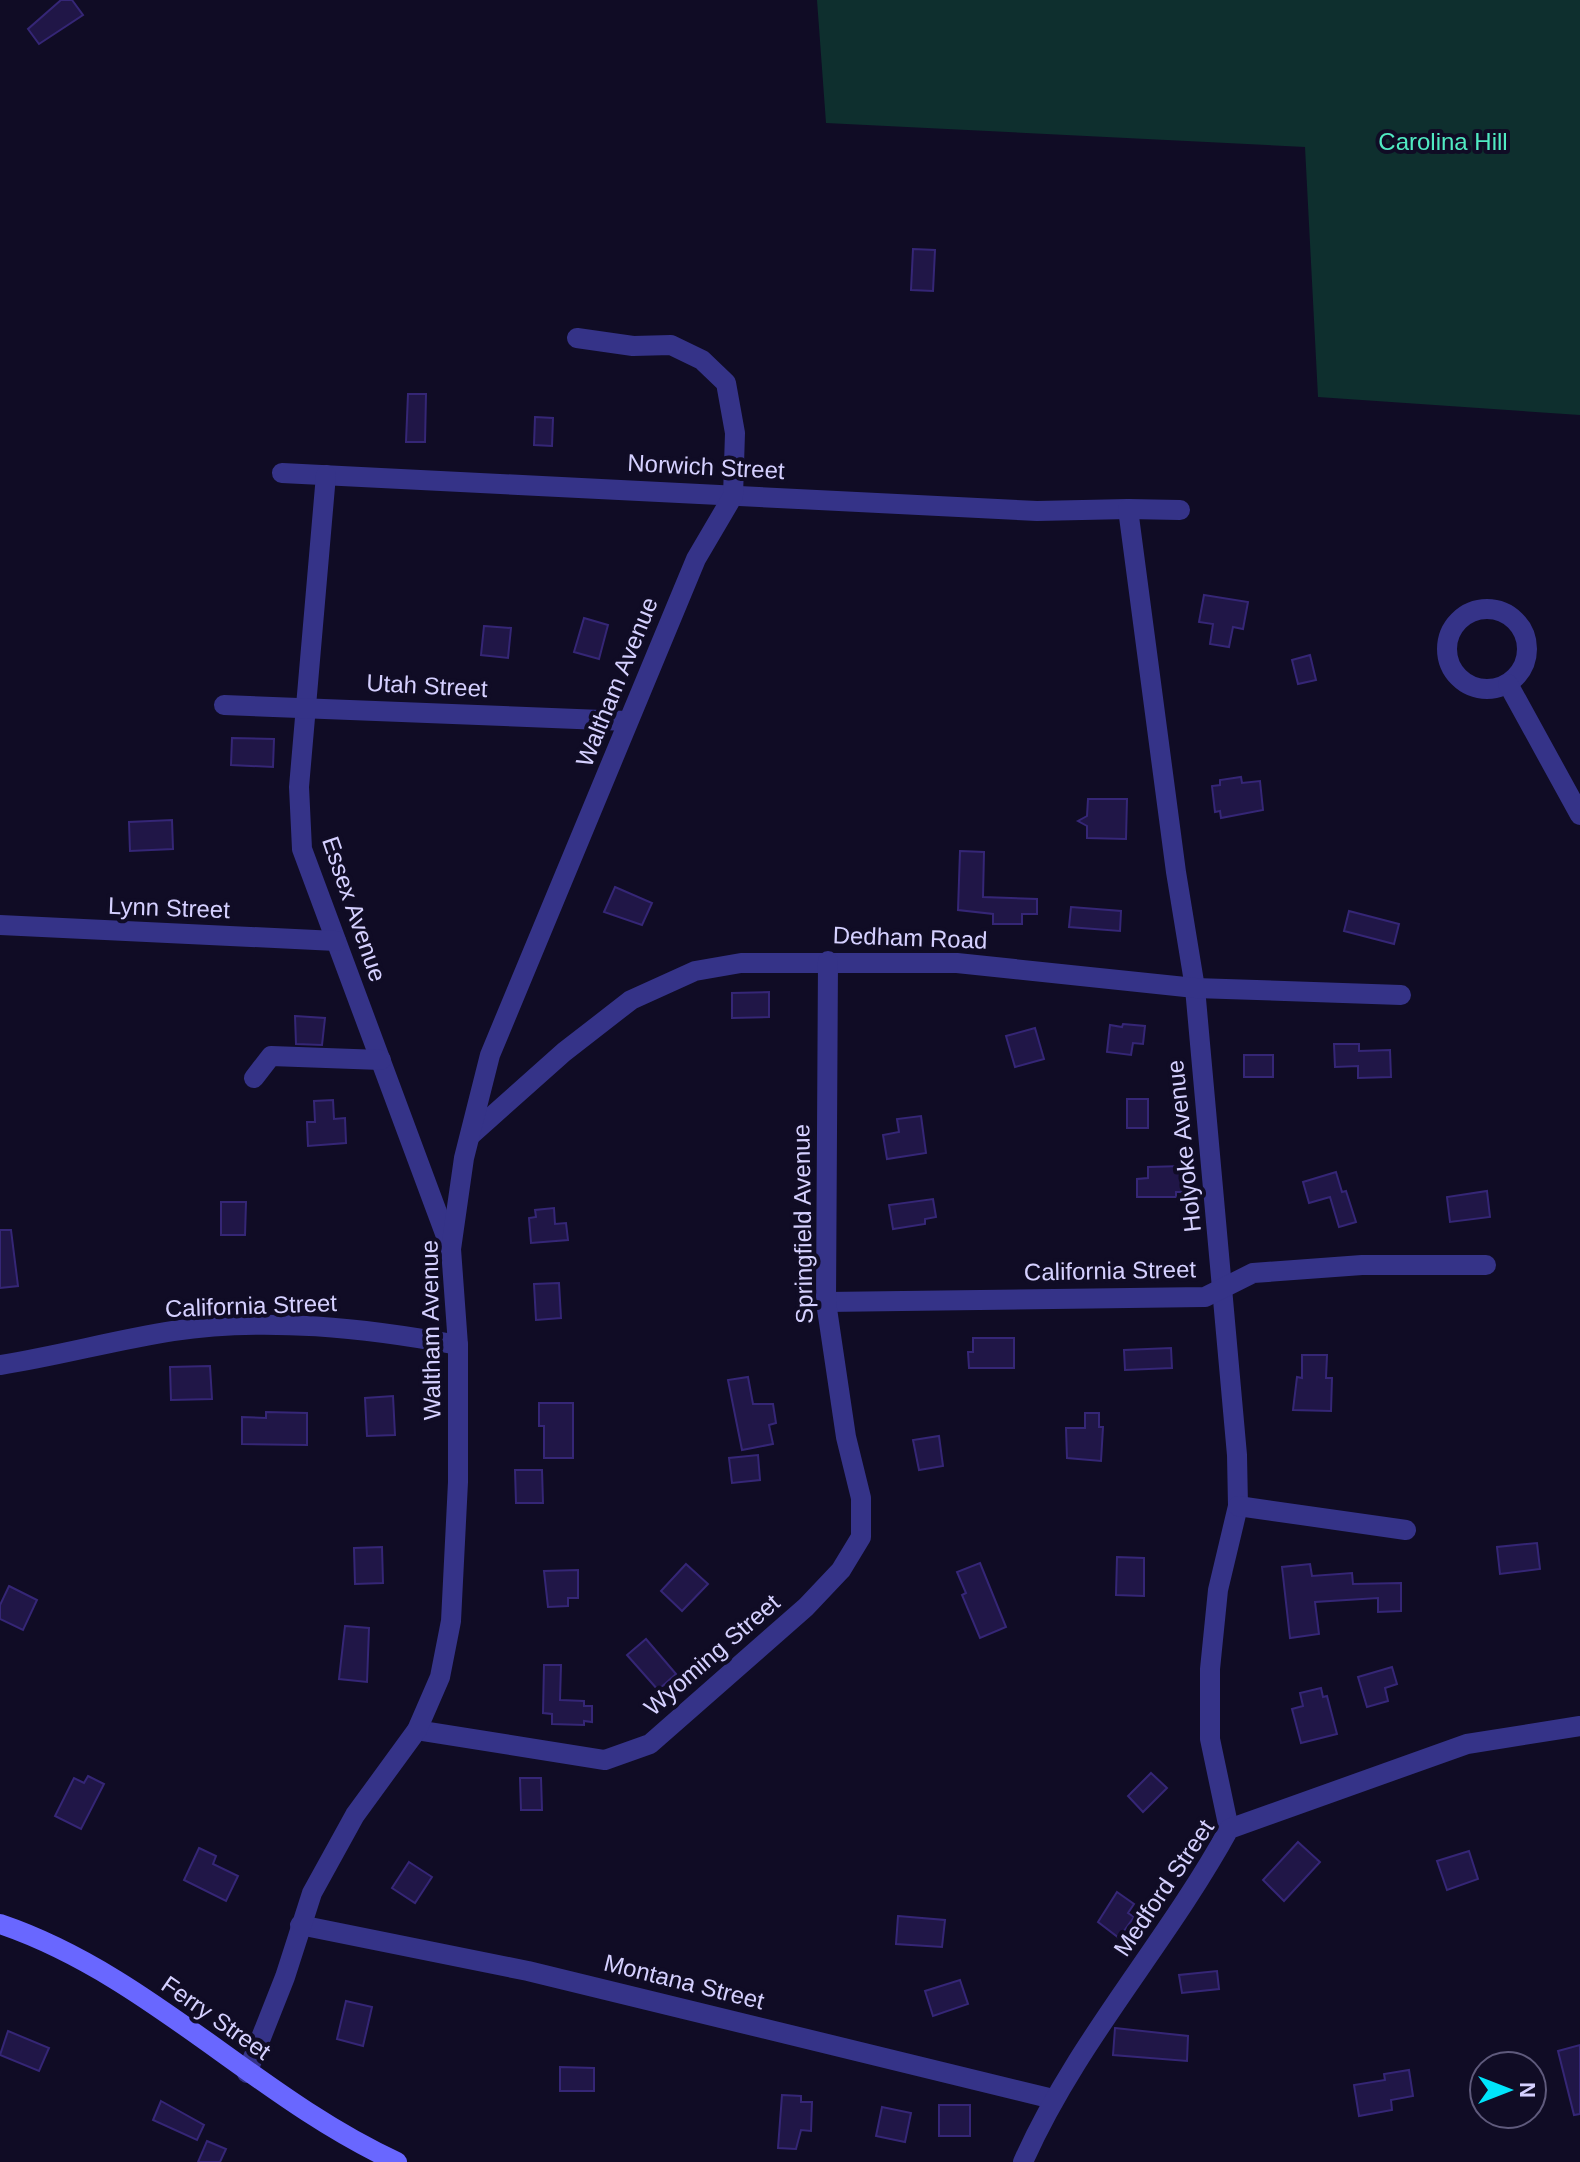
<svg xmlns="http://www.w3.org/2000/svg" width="1580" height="2162" viewBox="0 0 1580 2162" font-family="Arial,sans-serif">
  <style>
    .green { fill: #0e2f2e }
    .building { fill: #201647; stroke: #352676; stroke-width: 2 }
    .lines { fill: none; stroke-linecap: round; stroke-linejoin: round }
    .minor { stroke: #353388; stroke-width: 20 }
    .secondary { stroke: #6967ff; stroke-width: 20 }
    .labels { text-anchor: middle; stroke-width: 8; stroke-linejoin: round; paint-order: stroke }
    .park-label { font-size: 24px; fill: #50eac2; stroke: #100c25 }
    .street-label { font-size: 24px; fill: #d5d0ff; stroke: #100c25 }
  </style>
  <rect width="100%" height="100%" fill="#100c25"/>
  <path class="green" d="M817,0H1580V415L1318,397L1305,147L826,123Z"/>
  <g class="building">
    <path d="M61,0H72L83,15L39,44L28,29Z"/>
    <path d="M913,249L935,250L933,291L911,290Z"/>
    <path d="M408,394H426L425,442H406Z"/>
    <path d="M535,417L553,418L552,446L534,445Z"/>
    <path d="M1204,595L1248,602L1243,629L1233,627L1229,647L1210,644L1213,624L1199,622Z"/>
    <path d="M584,618L608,625L599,659L574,652Z"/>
    <path d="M484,626L511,628L508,658L481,655Z"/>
    <path d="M1310,655L1316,680L1298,684L1292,660Z"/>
    <path d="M232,738L274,739L273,767L231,765Z"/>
    <path d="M1241,777L1242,783L1260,781L1263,810L1221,818L1220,811L1215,812L1212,786L1220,785V780Z"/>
    <path d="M1088,799H1127L1126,839L1087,838V826L1078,821L1087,816Z"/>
    <path d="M172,820L173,849L130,851L129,822Z"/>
    <path d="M960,851L984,852L983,897L1037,899V914H1022V924H993V914L958,910Z"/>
    <path d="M615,887L652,903L642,925L604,912Z"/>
    <path d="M1071,907L1121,911L1120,931L1069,927Z"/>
    <path d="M1349,911L1399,924L1394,944L1344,931Z"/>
    <path d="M769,992V1017L732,1018V993Z"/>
    <path d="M295,1016L325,1018L322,1045L296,1044Z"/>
    <path d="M1123,1024L1145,1026L1143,1044L1133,1043L1131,1055L1107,1052L1110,1025L1122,1027Z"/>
    <path d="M1035,1028L1044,1059L1015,1067L1006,1036Z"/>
    <path d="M1334,1044H1359V1051L1390,1050L1391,1077L1358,1078V1066L1335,1067Z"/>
    <rect x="1244" y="1055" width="29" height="22"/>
    <rect x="1127" y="1099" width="21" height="29"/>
    <path d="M333,1100L334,1119L345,1118L346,1143L308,1146L307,1122H315L314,1101Z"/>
    <path d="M921,1116L926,1153L887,1159L883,1135L899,1132L897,1119Z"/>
    <path d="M1183,1166L1184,1192H1176V1197H1137V1179L1148,1178V1167Z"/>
    <path d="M1336,1172L1342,1192L1346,1191L1356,1222L1339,1227L1330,1197L1309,1203L1303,1182Z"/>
    <path d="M1487,1191L1490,1217L1450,1222L1447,1197Z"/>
    <path d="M933,1199L936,1217L925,1219V1224L893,1229L889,1205Z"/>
    <path d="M221,1202H246L245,1235H221Z"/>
    <path d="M554,1208L555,1224L566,1223L568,1240L531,1243L529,1218L536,1217L535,1210Z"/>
    <path d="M0,1230H11L18,1286L0,1288Z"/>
    <path d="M559,1283L561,1318L536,1320L534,1284Z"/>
    <path d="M973,1338H1014V1368H969L968,1352H973Z"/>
    <path d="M1171,1348L1172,1368L1125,1370L1124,1350Z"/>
    <path d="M1302,1355H1327L1326,1378H1332L1331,1411L1293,1410L1297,1377L1302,1378Z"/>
    <path d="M210,1366L212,1399L171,1400L170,1367Z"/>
    <path d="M748,1377L753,1404H773L776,1423L769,1425L773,1444L742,1450L728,1380Z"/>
    <path d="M393,1396L395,1435L367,1436L365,1398Z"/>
    <path d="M539,1403H573V1458H544V1426H539Z"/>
    <path d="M266,1412L307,1413V1445L242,1444V1417L266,1418Z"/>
    <path d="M1085,1413H1099V1427H1103L1101,1461L1067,1458L1066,1428H1085Z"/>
    <path d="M939,1436L943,1466L919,1470L913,1440Z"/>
    <path d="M758,1455L760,1480L732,1483L729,1458Z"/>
    <path d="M515,1470H542L543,1503H516Z"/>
    <path d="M1537,1543L1540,1569L1500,1574L1497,1547Z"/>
    <path d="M382,1547L383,1583L355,1584L354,1548Z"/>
    <path d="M1117,1557L1144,1558V1596L1116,1595Z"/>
    <path d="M980,1563L1006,1627L980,1638L962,1595L966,1593L957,1572Z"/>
    <path d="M686,1564L708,1584L682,1611L661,1591Z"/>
    <path d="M1310,1564L1312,1576L1352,1573L1353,1584L1401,1583V1611L1378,1612V1598L1315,1602L1319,1634L1290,1638L1282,1567Z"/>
    <path d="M578,1570V1598H568V1606L548,1607L544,1571Z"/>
    <path d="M9,1586L37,1600L23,1630L0,1619V1605Z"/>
    <path d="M345,1626L369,1628L367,1682L339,1679Z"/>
    <path d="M646,1639L676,1674L658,1690L627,1655Z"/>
    <path d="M544,1665H561L560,1700L584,1701V1706H592V1722L584,1721V1725L552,1724V1714L543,1713Z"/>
    <path d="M1392,1667L1397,1684L1385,1688L1388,1701L1367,1707L1358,1677Z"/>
    <path d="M1321,1688L1323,1697L1327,1696L1337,1734L1301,1743L1292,1709L1303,1706L1300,1693Z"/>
    <path d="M1151,1773L1167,1788L1143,1812L1128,1796Z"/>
    <path d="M88,1776L104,1784L81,1829L55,1816L74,1778L84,1783Z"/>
    <path d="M520,1778H541L542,1810H521Z"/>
    <path d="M1298,1842L1320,1862L1284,1901L1263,1880Z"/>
    <path d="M199,1848L216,1856L213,1864L238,1876L226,1901L184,1880Z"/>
    <path d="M1469,1851L1478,1879L1447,1890L1437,1861Z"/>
    <path d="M409,1862L432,1877L415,1903L392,1888Z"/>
    <path d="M1117,1892L1134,1904L1128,1913L1134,1917L1119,1938L1098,1922Z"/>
    <path d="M898,1916L945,1920L942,1947L896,1944Z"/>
    <path d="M1217,1971L1219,1989L1182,1993L1179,1975Z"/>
    <path d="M960,1980L968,2004L933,2016L925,1991Z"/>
    <path d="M346,2001L372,2007L363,2046L337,2039Z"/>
    <path d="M1115,2028L1188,2036L1187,2061L1113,2055Z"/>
    <path d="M8,2031L49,2048L39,2071L0,2055Z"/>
    <path d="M1580,2045V2114L1574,2115L1558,2051Z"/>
    <path d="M560,2067L594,2068V2091H560Z"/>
    <path d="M1409,2070L1413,2096L1391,2100L1392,2110L1359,2116L1354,2085L1385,2080L1384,2074Z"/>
    <path d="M782,2095L801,2096V2102H812L811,2131L801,2130L796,2149L778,2148Z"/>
    <path d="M161,2101L204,2125L197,2140L153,2120Z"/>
    <rect x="939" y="2105" width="31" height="31"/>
    <path d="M882,2107L911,2113L905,2142L876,2136Z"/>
    <path d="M207,2141L226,2149L220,2162H198Z"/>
  </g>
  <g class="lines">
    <g class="minor">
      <path d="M282,473L1037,511L1128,509"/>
      <path d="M326,475L299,787L302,849L450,1247"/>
      <path d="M1180,510L1128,509L1176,872L1195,988L1237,1455L1238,1506L1218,1590L1210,1669V1739L1229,1829"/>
      <circle cx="1487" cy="649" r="40"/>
      <path d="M1508,684L1580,815"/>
      <path d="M224,705L627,721"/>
      <path d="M0,925L336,941"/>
      <path d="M254,1078L271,1056L381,1060"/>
      <path d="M472,1134L564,1052L631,1000L695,971L741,963H957L1195,988L1401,995"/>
      <path d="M826,1302L1205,1297L1253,1273L1362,1265H1486"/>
      <path d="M0,1365C58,1356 115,1340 173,1331C267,1317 366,1328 458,1345"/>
      <path d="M1238,1506L1406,1530"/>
      <path d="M417,1730L605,1760L650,1744L806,1607L841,1570L861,1537V1498L846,1437L826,1302L828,961"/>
      <path d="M300,1925L528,1971L1053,2099"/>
      <path d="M247,2073L285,1977L312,1893L355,1815L417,1730L440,1677L451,1621L458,1482V1345L451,1249L464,1158L490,1055L696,559L733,496L735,433L726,383L702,360L671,345L633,346L577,338"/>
      <path d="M1023,2162C1076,2042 1166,1944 1229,1829L1467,1744L1580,1726"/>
    </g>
    <path class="secondary" d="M0,1924C148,1974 257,2098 397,2162"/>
  </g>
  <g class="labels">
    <g class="park-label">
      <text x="1443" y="150">Carolina Hill</text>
    </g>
    <g class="street-label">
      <text transform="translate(706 467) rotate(3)" y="8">Norwich Street</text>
      <text transform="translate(617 682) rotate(-68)" y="8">Waltham Avenue</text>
      <text transform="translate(427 686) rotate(3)" y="8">Utah Street</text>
      <text transform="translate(169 908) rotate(2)" y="8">Lynn Street</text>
      <text transform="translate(354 909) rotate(71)" y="8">Essex Avenue</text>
      <text transform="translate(910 938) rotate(2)" y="8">Dedham Road</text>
      <text transform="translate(1184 1146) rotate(-96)" y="8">Holyoke Avenue</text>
      <text transform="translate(803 1224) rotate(-91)" y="8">Springfield Avenue</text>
      <text transform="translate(1110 1271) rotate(-1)" y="8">California Street</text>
      <text transform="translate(251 1306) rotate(-2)" y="8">California Street</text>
      <text transform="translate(431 1330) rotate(-91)" y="8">Waltham Avenue</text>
      <text transform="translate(712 1655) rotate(-41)" y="8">Wyoming Street</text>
      <text transform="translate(1164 1888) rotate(-56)" y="8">Medford Street</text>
      <text transform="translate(684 1982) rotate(14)" y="8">Montana Street</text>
      <text transform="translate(216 2018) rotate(35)" y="8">Ferry Street</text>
    </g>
  </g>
  <g transform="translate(1508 2090) rotate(90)"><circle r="38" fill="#100c25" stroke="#5f5a7c" stroke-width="2"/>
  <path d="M0-6L14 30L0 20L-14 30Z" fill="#00e5fb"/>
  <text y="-12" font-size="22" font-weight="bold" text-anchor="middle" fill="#d5d0ff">N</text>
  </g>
</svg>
